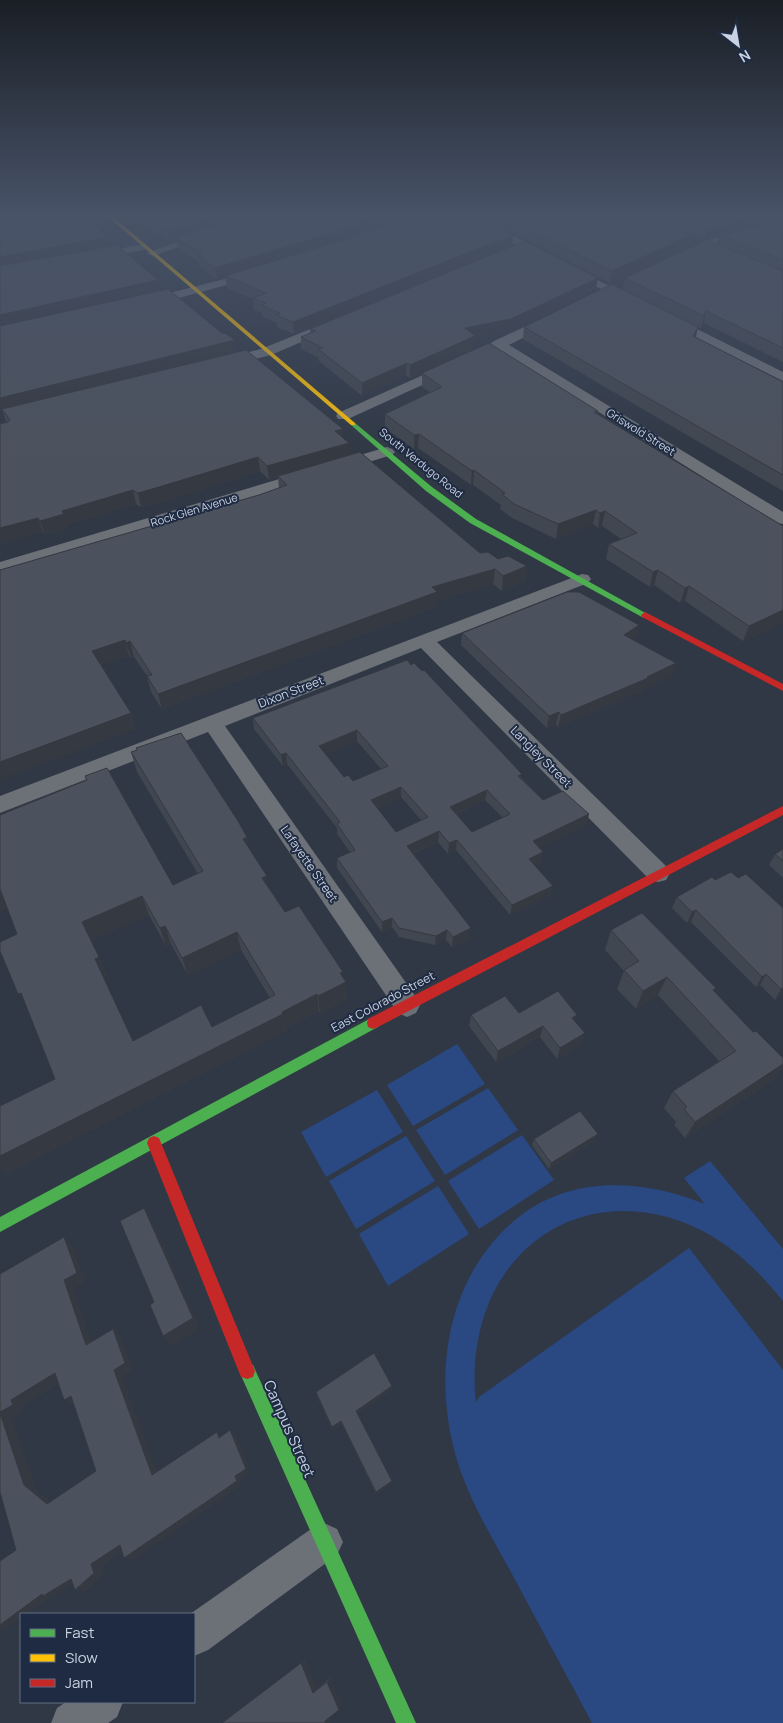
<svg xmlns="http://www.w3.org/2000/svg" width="783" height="1723" viewBox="0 0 783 1723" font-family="Manrope,sans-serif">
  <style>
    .green { fill: #2a4882 }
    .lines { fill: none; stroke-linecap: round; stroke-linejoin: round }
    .street { fill: #6c7077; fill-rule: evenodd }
    .fast { fill: #4caf50; fill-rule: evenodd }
    .slow { fill: #ffc107; fill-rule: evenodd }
    .jam { fill: #c62828; fill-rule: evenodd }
    .wall { fill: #414750; fill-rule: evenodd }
    .shaded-wall { fill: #353941 }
    .building { fill: #4c525d; stroke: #353941; fill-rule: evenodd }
    .labels { text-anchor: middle; stroke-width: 4; stroke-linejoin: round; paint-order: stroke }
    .far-street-label { font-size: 11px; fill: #c9d2e1; stroke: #1e2b42 }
    .street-label { font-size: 12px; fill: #c9d2e1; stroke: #1e2b42 }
    .near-street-label { font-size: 15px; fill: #c9d2e1; stroke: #1e2b42 }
  </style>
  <rect width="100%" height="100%" fill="#303845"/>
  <g class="green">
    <path d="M457,1044L485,1084L413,1126L387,1085Z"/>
    <path d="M488,1088L518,1130L445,1175L416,1130Z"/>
    <path d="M377,1090L403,1132L326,1177L301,1132Z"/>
    <path d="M522,1135L554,1180L479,1229L448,1181Z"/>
    <path d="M406,1136L435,1181L356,1229L329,1181Z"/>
    <path d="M710,1161L783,1249V1301C762,1275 739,1252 710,1235C636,1192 546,1206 500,1281C479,1315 471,1362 476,1402L479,1397L689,1248L783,1370V1723H592C566,1674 539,1625 513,1576C496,1544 477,1514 464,1480C429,1391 441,1278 520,1216C574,1174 645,1180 705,1204L684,1178Z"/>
    <path d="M438,1186L469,1234L388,1286L359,1234Z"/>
  </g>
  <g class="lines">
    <g class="street">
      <path d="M253,215H269L156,255L152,256L147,253Z"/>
      <path d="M459,215H473L611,287L605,290L601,289Z"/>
      <path d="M783,221V227L708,246L703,243L704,241Z"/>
      <path d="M144,244L149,247L148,249L92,260L86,257L92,254Z"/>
      <path d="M256,271L260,272V276L146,307L140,303L142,300Z"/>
      <path d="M552,314L556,315L558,318L556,321L509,345L783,512V524L777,523L499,350L488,354L482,350L494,341Z"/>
      <path d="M667,314L783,372V381L663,321L661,318Z"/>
      <path d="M330,321L336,325L334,328L271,355L222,367L215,363L217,360L261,349Z"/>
      <path d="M450,363L457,367L455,370L348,419H338L336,416L338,413Z"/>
      <path d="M387,447L392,449L395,452L392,455L0,573V562Z"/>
      <path d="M582,574L588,575L591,579L588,583L437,642L666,866L670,873L666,880L658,882L650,880L421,648L225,726L416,997L420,1005L416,1013L407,1017L398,1013L208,732L0,813V796Z"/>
      <path d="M324,1523L337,1529L343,1542L337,1555L208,1650L194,1656V1614H190L311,1529Z"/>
      <path d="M66,1702H123L117,1717L108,1723H51L57,1708Z"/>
    </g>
    <g class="fast">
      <path d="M351,423H355L432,487L476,519L649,615L645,618L642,617L470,523L426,491L351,425Z"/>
      <path d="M373,1017L378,1019L379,1023L378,1027L0,1232V1217Z"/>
      <path d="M247,1363L253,1365L416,1723H396L239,1371L241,1365Z"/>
    </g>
    <path class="slow" d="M106,215H111L355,423V425H351Z"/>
    <g class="jam">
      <path d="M645,612L783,684V691L642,617L641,615Z"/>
      <path d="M783,806V815L378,1027L373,1029L368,1027L367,1023L368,1019Z"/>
      <path d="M154,1136L159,1138L255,1371L253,1377L247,1379L241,1377L147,1143L149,1138Z"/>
    </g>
  </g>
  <g class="wall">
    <path d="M0,215L110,246L158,280L160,291L222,333L235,340L236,352L343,429V438L349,455L480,553L498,559L527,566L525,581L502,591L493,584L436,601V607L162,709L151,692L147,676L134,657L131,658L129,656L101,665L131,713L136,729L0,570L259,495L279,488L278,477L269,480L260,471L162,502L141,507L136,504L67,525L68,528L45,535L43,532L0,544V424L6,422L3,412H0Z"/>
    <path d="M135,215H476L513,235L512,246L294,334L277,327V323L262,317V313L254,310L253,299L227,288L225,277L217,280L199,266L198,261L178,249L177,240L170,243Z"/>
    <path d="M478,215H783V362L704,323L701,328L698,327L696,337L783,382V491L523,339L524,327L694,325L623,289L625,278L717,244L719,236L704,240L693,235L691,245L610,283Z"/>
    <path d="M596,289L510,331L475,338L474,348L410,378L406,375L362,396L319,361V358L301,349V337L310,333V329Z"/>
    <path d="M422,373L598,411L597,415L783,526V623L743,641L685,601L680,603L654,585L650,587L606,559L609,544L621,539L602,526L598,528L593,524L556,539L512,518L500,509L501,505L473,485H471L418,448L414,449L385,428V414L430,392L422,387Z"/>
    <path d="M639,625L636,637L632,639L673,675L646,688L645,690L558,727L556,724L547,728L461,645L462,633Z"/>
    <path d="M407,660L543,800L587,824L539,847L541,863L535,866L551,896L510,915L456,850L448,854L438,842L412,854L470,938L452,947L446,940L435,945L399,937L392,927L382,932L337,868V858L350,852L337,834V828L287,764L283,766L254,729L253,718ZM357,741L381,769L353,781L344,777L326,754ZM401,797L421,820L396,832L377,808ZM485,800L503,818L472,832L456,814Z"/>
    <path d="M131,752L247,837L249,847L270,889L285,912L344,979L346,982L347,999L320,1013L319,1011L286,1028V1031L6,1174L0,1167V1104L1,1106L55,1079L17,934L7,908L0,911V815L86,780L85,776L173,885L198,874L137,772ZM149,915L166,946L171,944L188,975L241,950L270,998L212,1027L133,1041L103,977L107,975L91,940Z"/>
    <path d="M783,849V878L769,865L775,854Z"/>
    <path d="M738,878L783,908V994L775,1000L760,985L756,987L691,922L687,923L672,908L677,897L715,880Z"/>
    <path d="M611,930L714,992L753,1032L783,1058V1066L774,1079L685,1138L674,1125L676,1122L664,1108L673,1091L719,1061L658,995L636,1009L617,989L624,971L605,950Z"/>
    <path d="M519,1013L575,1022L585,1033L581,1045L557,1059L540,1037L496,1062L469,1026L471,1015Z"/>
    <path d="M534,1139L595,1140L549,1169L532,1145Z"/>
    <path d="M392,1390L357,1413L392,1483L376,1494L342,1424L333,1430L317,1396Z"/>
    <path d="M305,1660L317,1689L330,1678L341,1705L329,1718L331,1723H222Z"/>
  </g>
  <g class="shaded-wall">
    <path d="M215,215H246L176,238L177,240L170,243L168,232Z"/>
    <path d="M382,215H411L341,241L225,276V277L217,280L215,268Z"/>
    <path d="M762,215H783V220L720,235L719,236L704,240L707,229Z"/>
    <path d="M693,234L691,245L610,283L612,271Z"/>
    <path d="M513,235L512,246L294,334L293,322Z"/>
    <path d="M108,237L111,248L0,269V257Z"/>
    <path d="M598,278L596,289L510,331L475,338L474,348L410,378V365L465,328Z"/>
    <path d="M158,280L160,292L0,328V315Z"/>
    <path d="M706,311L704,323L701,328L704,316Z"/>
    <path d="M698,327L695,339L693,336Z"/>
    <path d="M235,340L236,353L2,409L3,412H0V398Z"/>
    <path d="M407,363L406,375L362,396V383Z"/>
    <path d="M343,429V443L335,431Z"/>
    <path d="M419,434L418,448L414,449V435Z"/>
    <path d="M349,443V456L278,476V477L269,480L267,466Z"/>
    <path d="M258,457L260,471L162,502L141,507L138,493Z"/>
    <path d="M474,470L473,485H471L472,471Z"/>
    <path d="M133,490L136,504L67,525L68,528L45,535L40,521L62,511Z"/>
    <path d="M596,510L593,524L556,539L558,524Z"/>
    <path d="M605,511L602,526L598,528L600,513Z"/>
    <path d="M38,518L43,532L0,544V528Z"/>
    <path d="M527,566L525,581L502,591L503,576Z"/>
    <path d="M495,569L493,584L436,601V607L162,709L158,694L432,587Z"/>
    <path d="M658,570L654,585L650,587L653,572Z"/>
    <path d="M689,586L685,601L680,603L685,588Z"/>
    <path d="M783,610V623L743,641L749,626Z"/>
    <path d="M639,625L636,637L621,647L624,635Z"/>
    <path d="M125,640L129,656L97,667L92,651Z"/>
    <path d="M130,641L134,657L131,658L126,643Z"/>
    <path d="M676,663L673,675L646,688L645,690L558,727L561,715L647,677Z"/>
    <path d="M559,712L556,724L547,728L549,716Z"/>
    <path d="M131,713L136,729L0,780V762Z"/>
    <path d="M357,730V741L320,757L319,746Z"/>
    <path d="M286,753L287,764L283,766L281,755Z"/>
    <path d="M401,787V797L371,811V800Z"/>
    <path d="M487,790L485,800L449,817L450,807Z"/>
    <path d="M589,814L587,824L531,851L533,841Z"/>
    <path d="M439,831L438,842L406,856L407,846Z"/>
    <path d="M247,837L251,856L243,839Z"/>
    <path d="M457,840L456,850L448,854L449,843Z"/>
    <path d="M543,852L541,863L528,870L529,859Z"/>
    <path d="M267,876L271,895L262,878Z"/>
    <path d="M553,886L551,896L510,915L512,905Z"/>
    <path d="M0,889L10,907L0,911Z"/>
    <path d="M142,896L149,915L90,941L82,922Z"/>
    <path d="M696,910L691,922L687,923L692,912Z"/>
    <path d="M392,918V927L382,932V922Z"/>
    <path d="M165,926L171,944L166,946L160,928Z"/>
    <path d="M471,928L470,938L452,947L453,937Z"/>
    <path d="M447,930L446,940L435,945L436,936Z"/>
    <path d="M237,932L241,950L188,975L182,958Z"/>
    <path d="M99,957L107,975L103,977L95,959Z"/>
    <path d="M343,972L344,983L346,982L347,999L320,1013L318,996L340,973Z"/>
    <path d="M766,974L760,985L756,987L762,977Z"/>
    <path d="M667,977L658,995L636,1009L643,991Z"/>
    <path d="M783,988V994L775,1000L781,989Z"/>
    <path d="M21,993L28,1011L18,994Z"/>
    <path d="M317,994L319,1011L286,1028V1031L6,1174L0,1167V1156Z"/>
    <path d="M577,1015L574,1026L572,1018Z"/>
    <path d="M543,1026L540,1037L496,1062L498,1051Z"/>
    <path d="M585,1033L581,1045L557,1059L560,1048Z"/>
    <path d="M783,1064V1066L774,1079L685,1138L695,1122Z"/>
    <path d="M598,1134L595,1140L549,1169L551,1163Z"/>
    <path d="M144,1208L153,1222L200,1328L172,1347L163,1336Z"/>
    <path d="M64,1237L73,1247L86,1282L73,1289L96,1352L86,1345L64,1280Z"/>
    <path d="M113,1329L121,1337L133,1370L122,1377L160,1479L152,1475L114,1370Z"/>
    <path d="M55,1373L66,1380L23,1406L24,1411L12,1418L36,1489L58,1507L47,1504L24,1485L0,1412L11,1400Z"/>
    <path d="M392,1386V1390L357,1414L356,1411Z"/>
    <path d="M71,1396L74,1406L64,1400Z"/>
    <path d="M341,1421L342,1424L333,1430L332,1427Z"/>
    <path d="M230,1430L236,1436L251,1473L240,1480L242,1485L133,1560L124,1558L235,1476Z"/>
    <path d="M392,1481V1483L376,1494V1492Z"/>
    <path d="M120,1545L129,1547L102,1566L104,1574L86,1591L75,1590L91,1564Z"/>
    <path d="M71,1579H82L55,1596H51L27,1614H21V1618L6,1629L0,1630V1625L42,1594Z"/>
    <path d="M305,1660L317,1689L313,1693L301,1663Z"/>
    <path d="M330,1678L341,1705L339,1710L327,1682Z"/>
    <path d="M328,1716L331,1723H325V1721Z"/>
  </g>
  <g class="building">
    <path d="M0,215H83L108,237L0,257Z"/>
    <path d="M147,215H215L168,232Z"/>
    <path d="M242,215H382L341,230L215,268L197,255L202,253L176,238Z"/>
    <path d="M409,215H476L513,235L293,322L276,315L280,313L261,305L266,303L253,298L266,293L225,276L350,238Z"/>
    <path d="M500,215H651L693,234L612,271Z"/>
    <path d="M675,215H762L707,229Z"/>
    <path d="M783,219V260L720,235Z"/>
    <path d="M707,240L783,271V348L706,311L704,316L625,278Z"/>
    <path d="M525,241L598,278L511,319L465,328L475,336L410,365L407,363L362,383L318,349L323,348L301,337L316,331L310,329Z"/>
    <path d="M117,245L158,280L0,315V266Z"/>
    <path d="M612,284L698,327L693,336L783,382V475L524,327Z"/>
    <path d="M168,289L222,333H225L235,340L0,398V326Z"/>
    <path d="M489,343L598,411L594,412L783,526V610L749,626L689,586L685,588L658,570L653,572L609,544L637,533L605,511L600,513L596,510L558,524L514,504L502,494L505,493L474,470L472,471L419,434L414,435L385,414L442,387L422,373Z"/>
    <path d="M246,350L343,429L335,431L349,443L267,466L258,457L159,487L138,493L133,490L62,511L64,514L40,521L38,518L0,528V424L8,422L10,420L2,409Z"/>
    <path d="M360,452L480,553L488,552L498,559L508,556L527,566L503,576L495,569L432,587L437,592L158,694L147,676L152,675L130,641L126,643L125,640L92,651L131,713L0,762V570L259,495L287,485L278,476Z"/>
    <path d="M567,592H579L639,625L624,635L676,663L647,677L648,678L561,715L559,712L549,716L462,633Z"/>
    <path d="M407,660L411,665L414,663L422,671L424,670L522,774L518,776L543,800L563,791L589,814L533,841L543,852L529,859L553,886L512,905L457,840L449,843L439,831L407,846L471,928L453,937L447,930L436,936L399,928L392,918L382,922L337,858L355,850L337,824L340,822L286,753L281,755L253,718ZM357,730L388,766L353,781L348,775L344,777L319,746ZM401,787L428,817L396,832L371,800ZM487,790L510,814L472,832L450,807Z"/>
    <path d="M181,733L238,821L247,837L243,839L267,876L262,878L285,912L299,906L343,972L340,973L346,982L318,996L317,994L282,1012L283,1014L0,1156V1106L55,1079L21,993L18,994L0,951V942L17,934L0,889V815L87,780L85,776L107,768L173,885L203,871L131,752L137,750L136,748ZM142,896L160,928L165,926L182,958L237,932L275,995L212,1027L201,1005L133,1041L95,959L99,957L82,922Z"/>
    <path d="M783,849V861L775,854Z"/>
    <path d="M731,872L738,878L746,874L783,908V988L781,989L766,974L762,977L696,910L692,912L677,897L712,877L715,880Z"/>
    <path d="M642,913L716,988L713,990L753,1032L756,1031L783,1058V1064L695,1122L684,1109L687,1107L673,1091L736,1051L667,977L643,991L624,970L639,961L611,930Z"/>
    <path d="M558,991L577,1015L572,1018L585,1033L560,1048L543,1026L498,1051L471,1015L505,996L519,1013Z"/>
    <path d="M580,1111L598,1134L551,1163L534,1139Z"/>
    <path d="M144,1208L193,1318L163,1336L150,1305L154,1302L120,1221Z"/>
    <path d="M64,1237L77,1273L64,1280L86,1345L113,1329L125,1363L114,1370L152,1475L217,1432L219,1438L230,1430L246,1469L235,1476L237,1481L124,1558L120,1545L91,1564L94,1573L75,1590L71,1579L43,1596L42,1594L0,1625V1561L16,1550L0,1492V1413L24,1485L47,1504L96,1471L71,1396L64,1400L55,1373L11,1400L13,1405L0,1412V1274Z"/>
    <path d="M374,1353L392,1386L356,1411L392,1481L376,1492L341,1421L332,1427L316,1392Z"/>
    <path d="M301,1663L313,1693L327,1682L339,1710L325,1721V1723H222Z"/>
  </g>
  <linearGradient id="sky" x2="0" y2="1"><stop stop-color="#1a1f26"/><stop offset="0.47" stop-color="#485368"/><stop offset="1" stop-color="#485368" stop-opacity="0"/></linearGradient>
  <rect width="783" height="457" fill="url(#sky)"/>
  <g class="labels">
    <g class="far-street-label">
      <text transform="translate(641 432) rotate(32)" y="4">Griswold Street</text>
      <text transform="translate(421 463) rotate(39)" y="4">South Verdugo Road</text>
      <text transform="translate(194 510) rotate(-17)" y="4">Rock Glen Avenue</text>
    </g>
    <g class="street-label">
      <text transform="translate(291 692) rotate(-21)" y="4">Dixon Street</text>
      <text transform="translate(541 757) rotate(45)" y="4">Langley Street</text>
      <text transform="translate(309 864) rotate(55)" y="4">Lafayette Street</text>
      <text transform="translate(383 1002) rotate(-28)" y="4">East Colorado Street</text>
    </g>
    <g class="near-street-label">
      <text transform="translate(289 1429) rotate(66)" y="5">Campus Street</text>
    </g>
  </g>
  <rect x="20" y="1613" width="175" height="90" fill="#1e2b42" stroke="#626e82"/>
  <rect x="30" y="1629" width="25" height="8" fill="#4caf50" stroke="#626e82"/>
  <text x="65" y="1638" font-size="15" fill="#c9d2e1">Fast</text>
  <rect x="30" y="1654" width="25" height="8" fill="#ffc107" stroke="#626e82"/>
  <text x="65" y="1663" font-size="15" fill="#c9d2e1">Slow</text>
  <rect x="30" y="1679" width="25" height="8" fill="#c62828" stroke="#626e82"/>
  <text x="65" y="1688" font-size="15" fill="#c9d2e1">Jam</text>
  <g transform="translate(738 45) rotate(149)" stroke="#1e2b42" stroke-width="4" paint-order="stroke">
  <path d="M0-4L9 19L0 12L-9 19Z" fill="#c9d2e1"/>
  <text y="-8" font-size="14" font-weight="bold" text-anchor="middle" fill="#c9d2e1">N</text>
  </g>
</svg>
